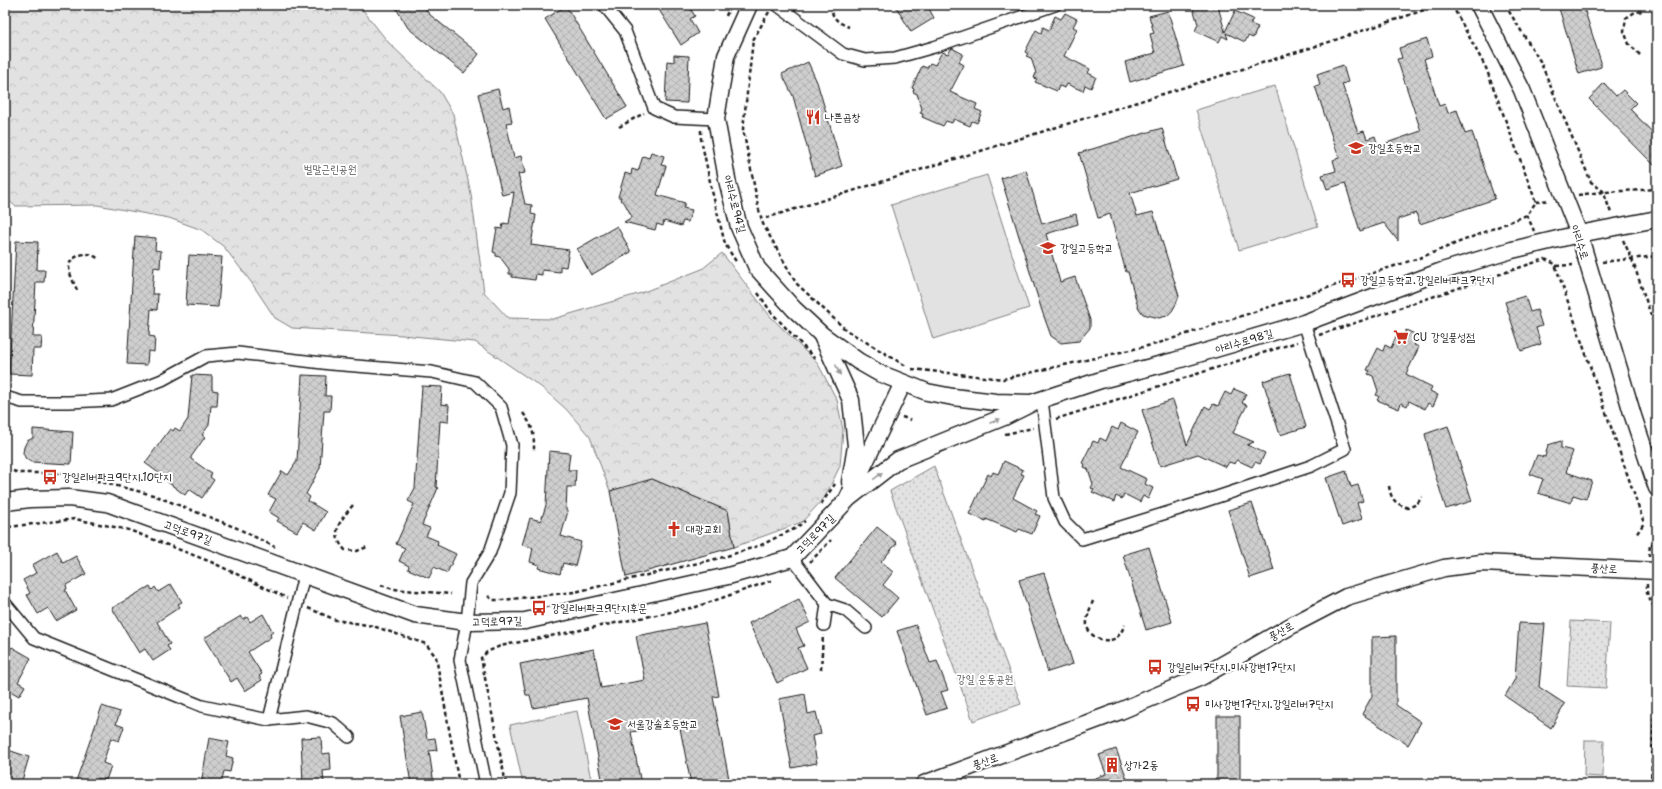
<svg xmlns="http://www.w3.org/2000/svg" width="1662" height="789" viewBox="0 0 1662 789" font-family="'Shantell Sans','Poor Story',sans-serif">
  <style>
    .grass { fill: #e2e2e2; stroke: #7f7f7f }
    .forest { fill: url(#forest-crowns); stroke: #7f7f7f }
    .park { fill: url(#park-dots); stroke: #7f7f7f }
    .building { fill: url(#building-cross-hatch); stroke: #1c1c1c }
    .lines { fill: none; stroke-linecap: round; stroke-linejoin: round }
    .street-casing { stroke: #1c1c1c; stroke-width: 14 }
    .secondary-casing { stroke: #1c1c1c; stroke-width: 19 }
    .path { stroke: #1c1c1c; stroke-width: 2.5; stroke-dasharray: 4 3; stroke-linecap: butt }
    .street { stroke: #fff; stroke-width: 11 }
    .secondary { stroke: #fff; stroke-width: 16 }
    .oneway { fill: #999 }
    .labels { text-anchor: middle; stroke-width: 4; stroke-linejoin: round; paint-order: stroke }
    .poi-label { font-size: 11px; fill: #1c1c1c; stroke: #fff; text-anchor: start }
    .park-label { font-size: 11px; fill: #575757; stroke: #fff }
    .street-label { font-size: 11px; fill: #1c1c1c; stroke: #fff }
  </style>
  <defs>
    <pattern id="forest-crowns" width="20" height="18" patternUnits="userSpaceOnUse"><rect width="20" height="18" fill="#e2e2e2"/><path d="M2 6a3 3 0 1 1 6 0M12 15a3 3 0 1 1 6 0" fill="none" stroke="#c1c1c1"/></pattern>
    <pattern id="park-dots" width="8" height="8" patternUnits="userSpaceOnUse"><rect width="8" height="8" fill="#e2e2e2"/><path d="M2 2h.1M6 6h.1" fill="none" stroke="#c1c1c1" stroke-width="1.8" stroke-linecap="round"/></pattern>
    <pattern id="building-cross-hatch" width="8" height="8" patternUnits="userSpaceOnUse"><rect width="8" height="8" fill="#cecece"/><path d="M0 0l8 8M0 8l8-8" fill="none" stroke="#b0b0b0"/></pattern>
  </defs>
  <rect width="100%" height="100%" fill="#fff"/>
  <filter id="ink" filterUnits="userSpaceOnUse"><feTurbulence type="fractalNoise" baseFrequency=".025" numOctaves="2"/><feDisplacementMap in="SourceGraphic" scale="8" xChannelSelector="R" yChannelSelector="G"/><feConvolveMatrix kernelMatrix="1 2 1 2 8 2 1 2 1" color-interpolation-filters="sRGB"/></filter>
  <g filter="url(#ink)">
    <g class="grass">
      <path d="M1275,86L1318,226L1239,250L1196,110Z"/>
      <path d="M987,175L1029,308L933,339L891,205Z"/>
      <path d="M577,711L592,784H523L510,725Z"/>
      <path d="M1585,740H1604L1603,777L1584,776Z"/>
    </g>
    <path class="forest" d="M5,5H359L388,42L440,92L453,114L471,194L484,292L508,318L553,319L641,293L702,269L722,253L770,316L818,364L837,400L843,430L840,466L825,497L802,522L734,547L728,511L652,479L610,491L590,437L566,409L541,387L475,342L402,335L292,328L275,318L251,282L224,247L202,230L169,218L97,205L15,206L5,197Z"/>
    <g class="park">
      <path d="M934,466L1021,704L973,721L890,491Z"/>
      <path d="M1571,621L1610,623L1606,688L1567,686Z"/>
    </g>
    <g class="building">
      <path d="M394,5H423L429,14L479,54L464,73L408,28Z"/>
      <path d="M656,5H688L695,16L690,19L698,33L681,45Z"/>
      <path d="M895,5H927L934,18L911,32Z"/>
      <path d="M1192,5H1211L1212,8L1218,6L1225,32L1235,11L1253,19L1250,24L1258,27L1253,38L1248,36L1245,42L1226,33L1228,39L1222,36L1219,42L1195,31L1198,24Z"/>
      <path d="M1558,5H1583L1601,62V67L1579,74Z"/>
      <path d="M566,6L627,107L606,119L545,19Z"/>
      <path d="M1168,11L1184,66L1130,82L1125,62L1155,53L1150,34L1154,33L1149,16Z"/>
      <path d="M1065,13L1077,19L1073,27L1077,29L1064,56L1090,69L1088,73L1096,77L1091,88L1085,85L1083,91L1067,84L1065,88L1059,86L1057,91L1035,82L1037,79L1034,78L1036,73L1031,58L1026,56L1028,54L1025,52L1036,30L1041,33L1043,27L1049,30L1055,16L1061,19Z"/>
      <path d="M1427,39L1432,56L1424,59L1439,106L1445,104L1448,113L1457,110L1465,134L1472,132L1495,199L1420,224L1416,213L1398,219V241L1384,223L1360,231L1345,183L1327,189L1322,175L1336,171L1333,160L1339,158L1315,86L1320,85L1317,74L1343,65L1348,82L1342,84L1358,133L1364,131L1367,139L1375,136L1378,146L1421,131L1397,59L1402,58L1399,48Z"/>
      <path d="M952,48L963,54L959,62L964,65L950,92L977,104L975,109L982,112L977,123L972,121L970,126L954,119L952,123L946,121L943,126L922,117L923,114L920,113L922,109L917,94L913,92L914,89L912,88L922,66L927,68L930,63L935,65L942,52L948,54Z"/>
      <path d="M674,55L689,56L687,103L665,102L667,61L674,62Z"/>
      <path d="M808,62L817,82L842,166L815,176L793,96L782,74Z"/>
      <path d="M1604,83L1616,96L1623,90L1636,103L1630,109L1657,137V168L1589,99Z"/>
      <path d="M498,89L503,108L509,106L512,122L506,123L514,158L521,156L525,173L518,174L525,204L532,205L531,214L536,215L531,245L569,250L566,267L560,266V272L542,270V275L536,274L535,280L512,277V274H509V269L500,257L496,256V253L493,252L497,228L502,229L503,223L509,224L514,192L502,195L478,94Z"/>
      <path d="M1162,128L1177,179L1130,193L1137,216L1153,212L1179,296L1176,304L1172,311L1167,316L1159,318L1143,314L1138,307L1128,272H1126L1110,214L1098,218L1079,153Z"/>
      <path d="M651,152L664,156L661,165L666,166L657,195L685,203L683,208L692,210L688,222L683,221L681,226L664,221L663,226L657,224L655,230L624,222L632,217L624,202L620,200L621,197H618L625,173L631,175L632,169L638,171L643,156L649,158Z"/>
      <path d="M1026,170L1042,224L1076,214L1078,224L1046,234L1060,282L1075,277L1090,320V328L1079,341L1061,343L1051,336L1042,311L1001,178Z"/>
      <path d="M617,226L631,252L591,275L577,249Z"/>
      <path d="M135,236L156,238L155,250L161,251L160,268L154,267L152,294H158L157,310L151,309L149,336L155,337L154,352L148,351L147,365L127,364Z"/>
      <path d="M16,241L38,242L37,270H45L44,282H36L33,337H42L41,349H33L32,375L9,374Z"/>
      <path d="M189,255L222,257L218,307L186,305Z"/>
      <path d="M1525,296L1530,312L1537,310L1542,326L1536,328L1541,344L1521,351L1505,302Z"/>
      <path d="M1406,330L1419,336L1414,345L1419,347L1406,374L1432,387L1430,391L1438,395L1433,406L1428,403L1425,409L1409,401L1407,406L1401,403L1399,409L1377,400L1379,397L1376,395L1378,391L1373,376L1368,374L1370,371L1367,370L1378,348L1383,351L1385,345L1391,348L1397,334L1403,337Z"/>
      <path d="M1290,373L1306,427L1280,435L1263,381Z"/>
      <path d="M192,375L212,376V390L218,391L217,406H211L209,425L202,435L205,437L191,457V459L212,474L210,477L214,480L202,498L189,489L185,495L166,481L167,479L145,463L170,429L173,431L175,428L180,431L188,419Z"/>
      <path d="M302,375L326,376L325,396H331L330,411H324L320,468L306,494L310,497L308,501L326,512L316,530L303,522L297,532L277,521L279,518L269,512L276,499L268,495L282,471L288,475L297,461Z"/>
      <path d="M422,386L442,387L441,404L449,405L448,422L440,421L436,487L438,488L422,525L430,528L426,536L438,541L437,545L456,554L447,573L434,567L429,578L408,569L409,566L399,561L405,548L396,544L414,504L408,501L415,488Z"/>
      <path d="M1234,389L1246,394L1242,403L1247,405L1233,433L1254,442L1247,445L1265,453L1260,464L1255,462L1252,467L1237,460L1235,464L1229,462L1226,467L1198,454L1160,466L1142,410L1173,400L1187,445L1205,406L1210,409L1213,404L1218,406L1225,392L1231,395Z"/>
      <path d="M1121,423L1138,432L1121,467L1147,479L1145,484L1153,488L1148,499L1143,496L1140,502L1124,494L1122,499L1116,496L1114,502L1092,492L1094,489L1091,488L1093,484L1088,469L1084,467L1085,464L1082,463L1093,441L1098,443L1100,438L1106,441L1112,427L1118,430Z"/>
      <path d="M1448,426L1472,501L1446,509L1434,471L1425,434Z"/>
      <path d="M33,429L73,432L71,464L31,462L26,459L23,453L24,447L27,441L33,438Z"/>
      <path d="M1561,441V448L1573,451L1566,472L1592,481L1586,499L1573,495L1571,503L1538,493L1543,479L1530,474L1537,455L1545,457L1548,445Z"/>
      <path d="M549,451L570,453L568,470H576L575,487H567L566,511H568L561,536L581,542L575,566L563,563L560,574L538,568L539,565L530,562L533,548L522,545L530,518L541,521L546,505Z"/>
      <path d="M1004,461L1023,470L1021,474L1024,475L1013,498L1037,511L1035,514L1040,516L1032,534L1019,529L1017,532L986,519V521L969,514L988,474L991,476L993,472L998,474Z"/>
      <path d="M1346,471L1351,487L1358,485L1363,501L1357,503L1362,519L1342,526L1326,478Z"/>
      <path d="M652,479L728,511L734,547L626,577L610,491Z"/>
      <path d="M1252,503L1274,570L1250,578L1228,510Z"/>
      <path d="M877,527L897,543L881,562L893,572L883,585L898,598L882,617L835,578Z"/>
      <path d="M1149,547L1172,622L1146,630L1123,555Z"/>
      <path d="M57,551L63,563L76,556L86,574L66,585L67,589L65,590L76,610L56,621L48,608L38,614L27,595L30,593L23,580L36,573L32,565Z"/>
      <path d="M1044,573L1073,664L1048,672L1019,580Z"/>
      <path d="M171,584L182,602L178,604L180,607L157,622L170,644L167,646L170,650L153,661L145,649L139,653L112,608L150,586L152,590L155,587L158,592Z"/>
      <path d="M799,599L810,622L796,629L804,646L798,648L807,668L777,683L749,623Z"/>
      <path d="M263,614L273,632L270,634L271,637L248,652L262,674L259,676L262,680L245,691L237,678L231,682L204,638L241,616L243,619L247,617L250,622Z"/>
      <path d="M705,623L719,696L713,697L730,784H691L679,723L662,727L631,732L641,784H603L587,698L533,708L530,695H526L520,664L594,649L601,688L645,680L636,636Z"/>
      <path d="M1519,623L1545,624L1539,687L1565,704L1551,728L1505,696L1515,679Z"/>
      <path d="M916,625L930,663L937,661L948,690L941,692L947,708L927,715L897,631Z"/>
      <path d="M1396,636V705L1421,722L1408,745L1362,714L1372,696V637Z"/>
      <path d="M12,647L31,658L18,682L25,686L19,696L5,688V658Z"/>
      <path d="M805,694L808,714L816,712L821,734L812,736L817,763L792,768L779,699Z"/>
      <path d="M102,706L120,712L116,724L124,727L119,741L111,738L103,763L111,766L106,780L98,778L96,784H75Z"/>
      <path d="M422,712L427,739L435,738L437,750L429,751L434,784H411L400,716Z"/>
      <path d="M1217,716H1240V784H1212L1217,776Z"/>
      <path d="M321,737L322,754L330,753L331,770L323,771L324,784H303L301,738Z"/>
      <path d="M209,738L229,742L226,756L233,758L230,772L224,771L221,784H201Z"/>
      <path d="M1116,749L1129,784H1083V783L1106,774L1099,755Z"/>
      <path d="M8,750L29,757L21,784H5V759Z"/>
    </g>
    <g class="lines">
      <g class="street-casing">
        <g id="street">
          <path d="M604,5L625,31L654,108L674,117L716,119"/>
          <path d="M777,5L843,54L865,60L895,58L934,47L1055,5"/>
          <path d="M5,397L22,402H69L111,400L162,380L206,356L238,353L331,364L432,372L475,382L501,407L512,445L510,493L490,552L471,583L467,622L460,660L486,784"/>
          <path d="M1042,400L1054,498L1065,522L1082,539L1205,501L1311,466L1345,449L1304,323"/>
          <path d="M792,558L827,604L845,610L866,628"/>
          <path d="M5,603L34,638L202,706L269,720L304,575"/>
          <path d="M824,625L827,604"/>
          <path d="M269,720L306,716L333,723L349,737"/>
        </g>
      </g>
      <g class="secondary-casing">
        <g id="secondary">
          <path d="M749,5L726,56L716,119L728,184L739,227L757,268L794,309L822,335L858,361L879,373L927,392L953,397L996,402L1031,403L1101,380L1174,361L1304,323L1442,271L1512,250L1579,234L1657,219"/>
          <path d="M1479,5L1522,90L1579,234L1633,416L1657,488"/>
          <path d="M822,336L851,400L856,446L850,482"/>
          <path d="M849,498L898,460L1004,417L1030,404"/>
          <path d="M5,502L30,499L69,498L107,503L415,615L467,622L525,621L728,576L792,558L847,500L903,383"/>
          <path d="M924,784L1120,711L1201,677L1296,623L1346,597L1444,568L1481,563L1657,571"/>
        </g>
      </g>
      <g class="path">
        <path d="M832,5C830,18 839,23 849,27"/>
        <path d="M1505,5L1540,61L1591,182L1603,191L1611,213"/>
        <path d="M769,12L753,40L743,129L759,210L763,224L796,283L846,330L906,366"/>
        <path d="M726,16L730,5"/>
        <path d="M1640,55L1629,44L1624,31L1626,18L1635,12L1644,11"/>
        <path d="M619,127L644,113"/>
        <path d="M701,130V139L712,191L725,244L737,263"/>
        <path d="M1578,195C1604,191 1630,191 1657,189"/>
        <path d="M1536,202L1549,200"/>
        <path d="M1527,215L1534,231"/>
        <path d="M766,218L1326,43L1439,5"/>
        <path d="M1623,240L1632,259L1657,333"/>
        <path d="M1602,262L1657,256"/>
        <path d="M1556,266L1573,265"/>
        <path d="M77,290C74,283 69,274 69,266C70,258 81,253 89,254C92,254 95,257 98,258"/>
        <path d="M758,293L771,312L815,359"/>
        <path d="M1319,335L1545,259L1555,264L1644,523L1636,535"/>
        <path d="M912,369L1003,379L1156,344L1422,257L1527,215L1536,202L1486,68L1452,5"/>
        <path d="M523,413C534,428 534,434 534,452"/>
        <path d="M902,417L911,420"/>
        <path d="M1056,419L1297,342"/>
        <path d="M1005,434L1033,428"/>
        <path d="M13,471L19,473H66L153,495L237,528L275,547"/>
        <path d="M1389,486C1391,500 1395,503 1408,508L1417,504L1422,497"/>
        <path d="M821,504L835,484"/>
        <path d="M353,505C340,521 329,532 345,550L357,551L367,547"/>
        <path d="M8,527L75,519L129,530L211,562L287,598"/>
        <path d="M1649,557L1650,544H1657"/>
        <path d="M810,562L831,540"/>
        <path d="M1647,584V593L1657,613"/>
        <path d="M381,585L393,589L451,594"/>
        <path d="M488,596L493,600H502L575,592L724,557L761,545L796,528L805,521"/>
        <path d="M1093,601C1090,609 1086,618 1087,626C1089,637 1106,644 1116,638C1121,634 1122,630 1125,625"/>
        <path d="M308,608L336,620L373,626L426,644L436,657L459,784"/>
        <path d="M821,670L823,635"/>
        <path d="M506,784L481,658L487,652L500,646L696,607L773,580"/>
        <path d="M1651,784L1657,644"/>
      </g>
      <use href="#street" class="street"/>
      <use href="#secondary" class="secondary"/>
    </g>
    <defs><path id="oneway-solid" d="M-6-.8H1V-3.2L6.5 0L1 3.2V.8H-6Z"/></defs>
    <g class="oneway">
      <use href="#oneway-solid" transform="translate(838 370) rotate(66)"/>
      <use href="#oneway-solid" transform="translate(995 421) rotate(-22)"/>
      <use href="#oneway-solid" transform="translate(878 476) rotate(-37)"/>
    </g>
  </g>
  <defs>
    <g id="restaurant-bare" transform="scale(1.2)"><path d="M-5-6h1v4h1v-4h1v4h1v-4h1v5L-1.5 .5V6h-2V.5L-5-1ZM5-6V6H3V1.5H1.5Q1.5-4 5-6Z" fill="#c8321e" stroke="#fff" stroke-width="2.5" paint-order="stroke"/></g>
    <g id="school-bare" transform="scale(1.2)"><path d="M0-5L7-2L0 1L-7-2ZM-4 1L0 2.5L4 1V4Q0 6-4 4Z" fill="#c8321e" stroke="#fff" stroke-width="2.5" paint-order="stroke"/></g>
    <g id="bus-bare" transform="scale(1.2)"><path d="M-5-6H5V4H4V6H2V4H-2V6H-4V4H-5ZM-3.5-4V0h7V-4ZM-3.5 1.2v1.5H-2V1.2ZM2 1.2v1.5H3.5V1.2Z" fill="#c8321e" stroke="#fff" stroke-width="2.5" paint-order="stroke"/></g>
    <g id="supermarket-bare" transform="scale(1.2)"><path d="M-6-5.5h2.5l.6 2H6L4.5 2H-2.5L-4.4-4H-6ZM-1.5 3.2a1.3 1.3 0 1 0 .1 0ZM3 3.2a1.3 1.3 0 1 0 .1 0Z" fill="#c8321e" stroke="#fff" stroke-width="2.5" paint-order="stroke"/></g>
    <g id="church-bare" transform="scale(1.2)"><path d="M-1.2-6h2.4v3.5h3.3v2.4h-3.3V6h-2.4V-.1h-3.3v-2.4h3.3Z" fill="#c8321e" stroke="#fff" stroke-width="2.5" paint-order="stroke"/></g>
    <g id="building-bare" transform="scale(1.2)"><path d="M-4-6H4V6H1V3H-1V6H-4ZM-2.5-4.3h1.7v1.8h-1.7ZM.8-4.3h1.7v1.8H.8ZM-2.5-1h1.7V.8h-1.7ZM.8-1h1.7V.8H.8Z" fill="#c8321e" stroke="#fff" stroke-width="2.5" paint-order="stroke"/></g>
  </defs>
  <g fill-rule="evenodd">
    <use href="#restaurant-bare" x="813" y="117"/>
    <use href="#school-bare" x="1356" y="148"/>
    <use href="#school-bare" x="1048" y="248"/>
    <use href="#bus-bare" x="1348" y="280"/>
    <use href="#supermarket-bare" x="1401" y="337"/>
    <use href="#bus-bare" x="50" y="477"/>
    <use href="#church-bare" x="674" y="529"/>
    <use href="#bus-bare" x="539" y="608"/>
    <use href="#bus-bare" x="1155" y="667"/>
    <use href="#bus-bare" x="1193" y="704"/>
    <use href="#school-bare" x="615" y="724"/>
    <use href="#building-bare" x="1112" y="765"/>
  </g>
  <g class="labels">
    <g class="poi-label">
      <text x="825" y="121">나쁜곱창</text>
      <text x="1368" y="152">강일초등학교</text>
      <text x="1060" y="252">강일고등학교</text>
      <text x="1360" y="284">강일고등학교.강일리버파크7단지</text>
      <text x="1413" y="341">CU 강일풍성점</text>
      <text x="62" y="481">강일리버파크9단지.10단지</text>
      <text x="686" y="533">대광교회</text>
      <text x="551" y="612">강일리버파크9단지후문</text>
      <text x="1167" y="671">강일리버7단지.미사강변17단지</text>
      <text x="1205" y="708">미사강변17단지.강일리버7단지</text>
      <text x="627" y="728">서울강솔초등학교</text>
      <text x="1124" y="769">상가2동</text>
    </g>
    <g class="park-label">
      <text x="330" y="173">벌말근린공원</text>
      <text x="985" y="683">강일 운동공원</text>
    </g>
    <g class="street-label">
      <text transform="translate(735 204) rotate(75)" y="4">아리수로94길</text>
      <text transform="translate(1580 242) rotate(72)" y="4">아리수로</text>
      <text transform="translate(1244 341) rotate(-17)" y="4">아리수로98길</text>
      <text transform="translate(188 532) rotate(20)" y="4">고덕로97길</text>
      <text transform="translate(815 534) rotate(-46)" y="4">고덕로97길</text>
      <text transform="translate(1604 568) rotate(3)" y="4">풍산로</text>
      <text transform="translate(497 621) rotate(-2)" y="4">고덕로97길</text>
      <text transform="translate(1281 631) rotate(-29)" y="4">풍산로</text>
      <text transform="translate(985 761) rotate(-20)" y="4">풍산로</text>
    </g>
  </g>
  <rect width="1662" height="789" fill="none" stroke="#fff" stroke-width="20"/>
  <rect x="10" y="10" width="1642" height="769" fill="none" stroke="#1c1c1c" stroke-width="1.5" filter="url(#ink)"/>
</svg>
